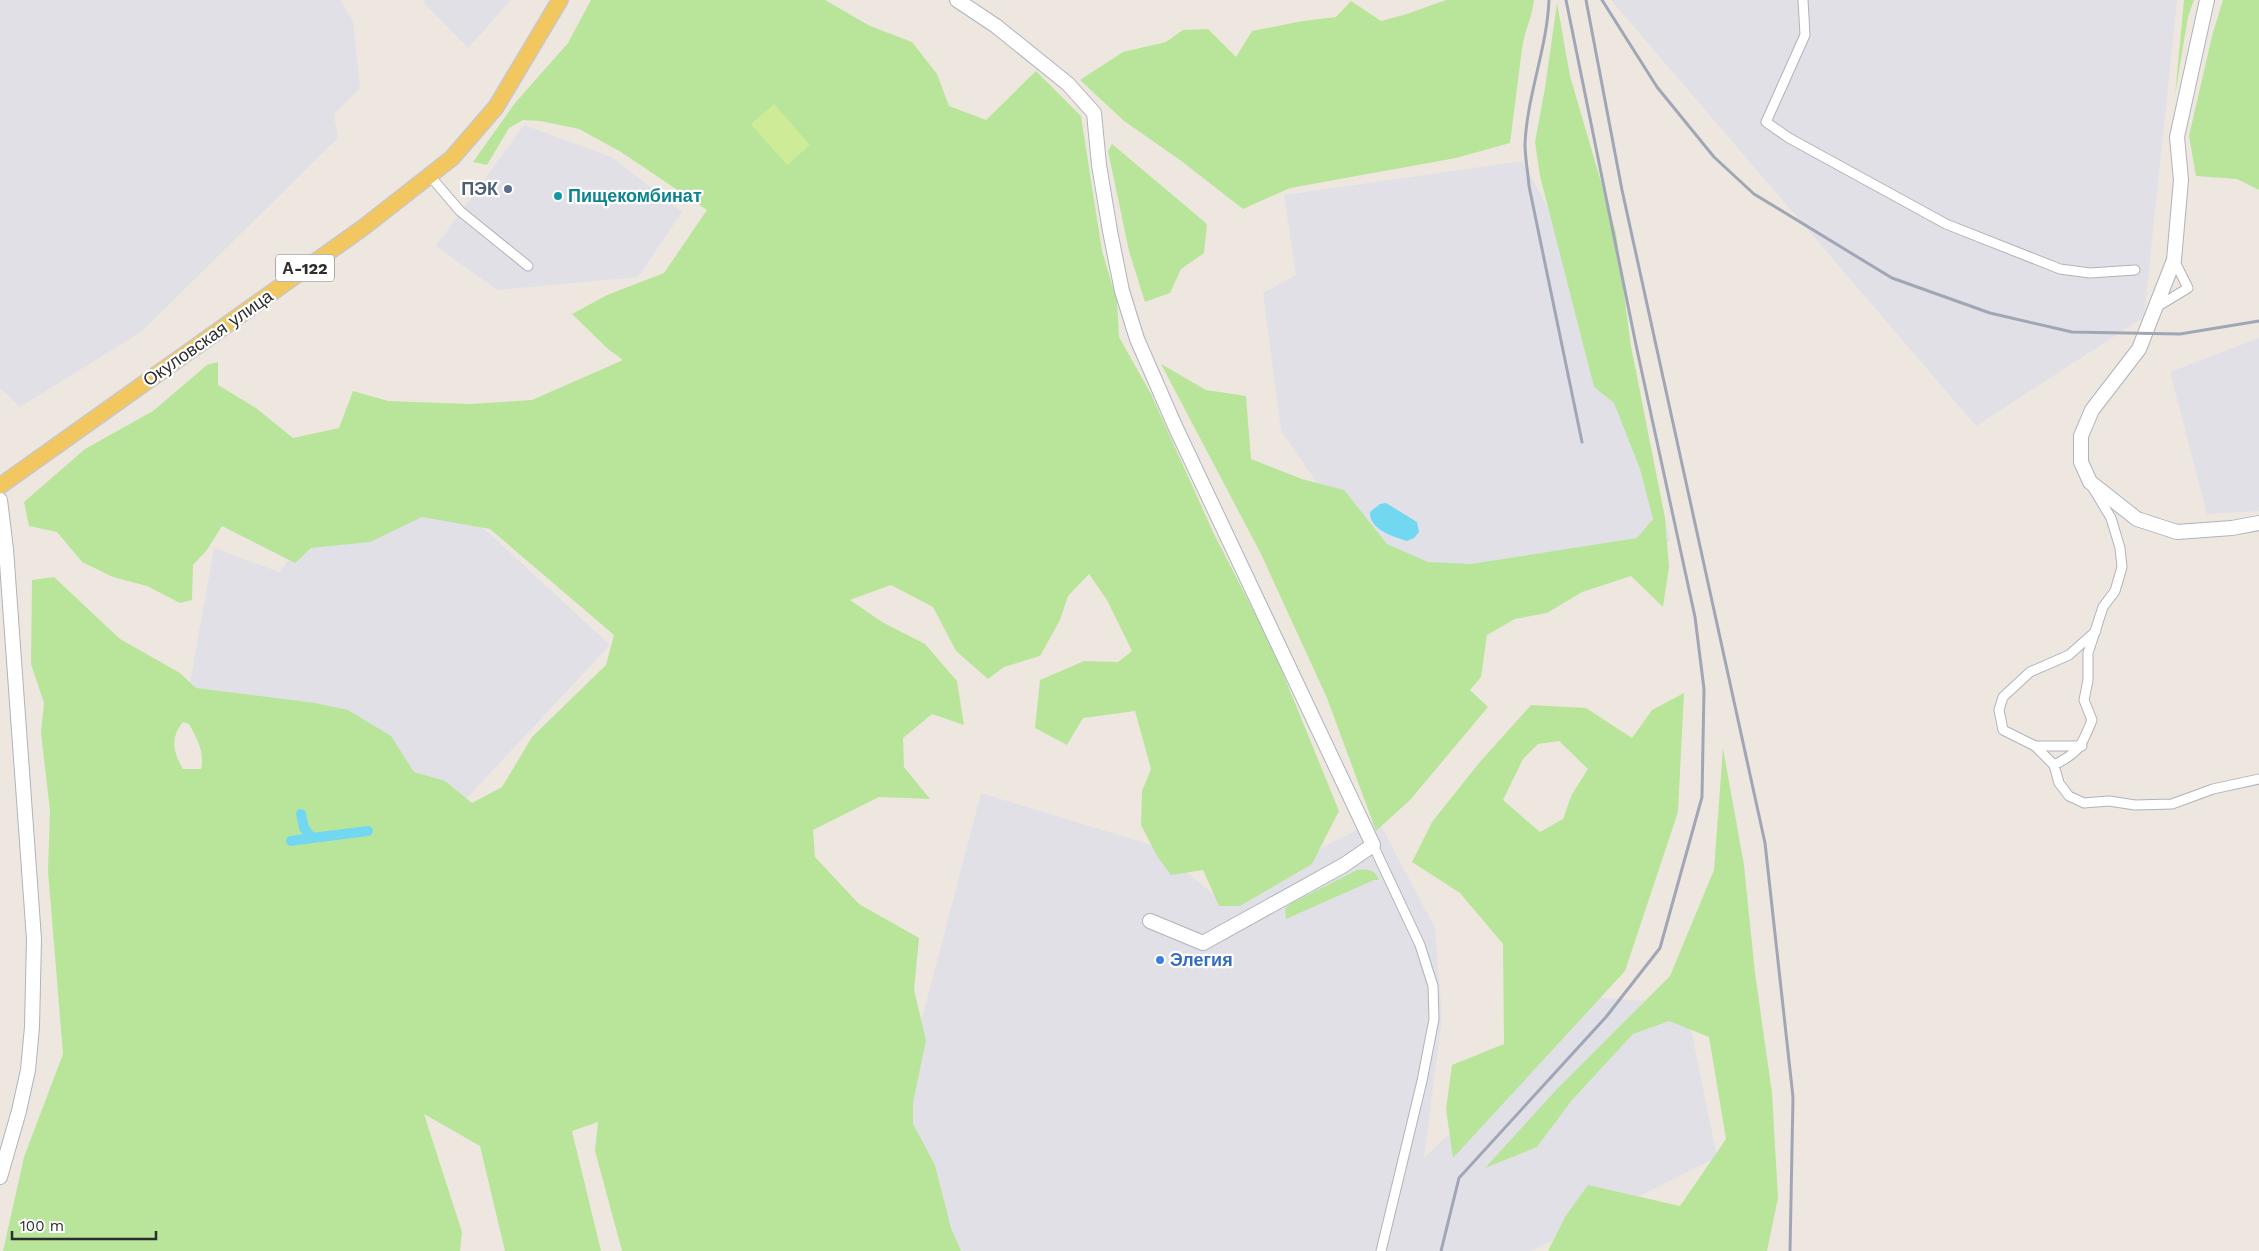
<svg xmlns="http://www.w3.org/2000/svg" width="2259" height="1251" viewBox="0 0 2259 1251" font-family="'Work Sans',sans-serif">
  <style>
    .industrial { fill: #e1e0e7 }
    .green { fill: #b9e59b; fill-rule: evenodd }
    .pitch { fill: #ceec97 }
    .water { fill: #72d7f1 }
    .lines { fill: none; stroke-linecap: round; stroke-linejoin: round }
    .canal { stroke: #72d7f1; stroke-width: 10 }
    .street-casing { stroke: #afb3bd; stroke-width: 11 }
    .secondary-casing { stroke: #afb3bd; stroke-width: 16 }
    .primary-casing { stroke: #c8c8c8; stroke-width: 18 }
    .street { stroke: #fff; stroke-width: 9 }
    .secondary { stroke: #fff; stroke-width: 14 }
    .primary { stroke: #f3c760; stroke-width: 15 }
    .rail { stroke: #a1a6b7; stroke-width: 3 }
    .service-dot { fill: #5c6f8a; stroke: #fff; stroke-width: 2 }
    .culture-dot { fill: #0f9aa8; stroke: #fff; stroke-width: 2 }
    .shop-dot { fill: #3f7fe0; stroke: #fff; stroke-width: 2 }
    .labels { text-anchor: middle; stroke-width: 4.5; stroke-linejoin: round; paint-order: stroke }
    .shield { fill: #fff; stroke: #6c6c6c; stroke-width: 1 }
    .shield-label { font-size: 16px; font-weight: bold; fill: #2d2d2d }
    .service-label { font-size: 18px; font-weight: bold; fill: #4e5e75; stroke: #fff; text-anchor: end }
    .culture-label { font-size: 18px; font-weight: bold; fill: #0d838f; stroke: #fff; text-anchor: start }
    .street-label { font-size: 18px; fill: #2d2d2d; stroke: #fff }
    .shop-label { font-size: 18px; font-weight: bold; fill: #366cbe; stroke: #fff; text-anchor: start }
  </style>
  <rect width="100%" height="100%" fill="#eee7df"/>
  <g class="industrial">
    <path d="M0,0H340L353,21L360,88L334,114L338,138L141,332L20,407L0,388Z"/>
    <path d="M425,0H508L509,2L468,48L424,3Z"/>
    <path d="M1611,0H2177L2144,317L1976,426Z"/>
    <path d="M524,125L612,157L682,212L638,277L497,290L436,246Z"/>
    <path d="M1523,161L1634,372L1670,541L1392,590L1281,431L1263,293L1296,275L1284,195Z"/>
    <path d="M2259,338V511L2207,514L2170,372Z"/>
    <path d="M413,463L610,645L395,875L188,694L214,548L279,572L315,529Z"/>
    <path d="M981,793L1155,846L1218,898L1378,820L1435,928L1442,1017L1424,1158L1591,997L1686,1004L1717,1157L1531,1251H929L878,1187Z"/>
  </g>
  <g class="green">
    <path d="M591,0H825L870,26L912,42L937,74L949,106L986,120L1036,71L1081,116L1102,251L1117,301L1119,337L1151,394L1213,532L1273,649L1339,811L1312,864L1240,906H1219L1203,870L1171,875L1157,856L1141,825L1142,791L1151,769L1135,711L1083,718L1067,745L1035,728L1040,680L1084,661L1118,662L1132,651L1107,600L1089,574L1068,596L1060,620L1040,656L1004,667L988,679L956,651L933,607L891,585L850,600L882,622L925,644L957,681L964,725L932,714L903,738L904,767L930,799L879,797L813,830L815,857L859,904L919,938L914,990L926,1040L913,1103V1124L935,1165L951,1228L961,1251H622L595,1151L598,1122L572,1131L601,1251H505L480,1146L424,1114L462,1232L460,1251H3L24,1157L63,1054L48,871L50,811L41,733L44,703L31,664L32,580L54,577L120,639L180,673L196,688L315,703L348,710L391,736L414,772L445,781L472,803L502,787L532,737L606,665L614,635L490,529L422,517L370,542L311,548L295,563L222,526L207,550L193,565L192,600L180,603L147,586L113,577L82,562L57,532L29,526L24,502L85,449L153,411L207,365L218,362V385L256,408L293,438L339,428L353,391L388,401L470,404L532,400L623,360L608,349L572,314L607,295L664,273L707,210L621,152L579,129L540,121L523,120L509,128L487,165L473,162L515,103L568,43ZM183,722L189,724C197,738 205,753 201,769H183C173,752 170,738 183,722Z"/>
    <path d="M1446,0H1534C1532,18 1524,32 1522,49L1510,143L1456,158L1290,188L1243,209L1180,160L1124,121L1080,80L1123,52L1166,42L1183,30L1208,29L1236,57L1252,31L1303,21L1336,17L1351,1L1381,21L1407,14Z"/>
    <path d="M2184,0H2194L2188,17L2175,95Z"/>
    <path d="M2223,0H2259V190L2237,179L2196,176L2189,136L2212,36Z"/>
    <path d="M1557,3L1570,76L1616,233L1631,346L1665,518L1669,567L1663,607L1631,576L1582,592L1547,613L1515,619L1487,635L1481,677L1470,690L1488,707L1411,799L1376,831L1327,698L1261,554L1161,364L1206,390L1246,396L1251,459L1302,479L1344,490L1387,544L1428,562L1471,564L1637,538L1653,519L1640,469L1614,403L1594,387L1540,176L1535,142L1545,88Z"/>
    <path d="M1112,144L1207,224L1204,253L1181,269L1170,293L1145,302L1129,251L1108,151Z"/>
    <path d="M1684,693L1678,812L1625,971L1453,1158L1446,1109L1452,1065L1504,1044L1503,944L1460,893L1412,862L1432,822L1479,763L1531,705L1586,708L1632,738L1652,710ZM1559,741L1588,769L1572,794L1563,819L1540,832L1503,800L1523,759L1538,744Z"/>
    <path d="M1723,748L1744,865L1755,973L1772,1093L1778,1198L1767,1251H1548L1565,1217L1588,1185L1680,1206L1726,1139L1709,1037L1669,1021L1633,1034L1572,1100L1537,1147L1485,1168L1557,1089L1670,976L1714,870Z"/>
    <path d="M1357,870C1367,869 1375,869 1379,880H1374L1286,919L1285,909L1290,904Z"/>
  </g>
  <path class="pitch" d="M774,104L810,145L787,165L751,124Z"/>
  <path class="water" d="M1386,503L1417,522L1419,532L1414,538L1407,541C1393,537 1369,529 1370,512L1380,504Z"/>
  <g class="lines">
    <g class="canal">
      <path d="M301,814L304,828L312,838L368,831"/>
      <path d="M291,841L312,838"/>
    </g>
    <g class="street-casing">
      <g id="street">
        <path d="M1803,0L1805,35L1766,122L1789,138L1946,224L2060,269L2090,273L2135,270"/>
        <path d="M430,176L460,211L528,266"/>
        <path d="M2155,308L2188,288L2174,260"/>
        <path d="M2093,488L2111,518L2120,548L2122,567L2115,591L2103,607L2088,653V680L2084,700L2092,720C2082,745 2080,752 2054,765L2059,783L2069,796L2084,803L2109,801L2135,805L2172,804L2213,789L2259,779"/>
        <path d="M2035,746L2054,765"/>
        <path d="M2082,746H2035L2003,730L1999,710L2003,697L2030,672L2069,655L2096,631"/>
        <path d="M1373,845L1420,945L1433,986L1434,1019L1422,1081L1381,1251"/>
      </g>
    </g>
    <g class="secondary-casing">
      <g id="secondary">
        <path d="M957,0L996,26L1068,84L1094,113L1099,165L1110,231L1122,291L1137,339L1175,426L1373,845L1344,865L1203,943L1150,921"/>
        <path d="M2207,0L2177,137L2181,180L2174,260L2139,349L2092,410L2081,436V462L2090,482L2137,519L2177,532L2232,528L2259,523"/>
        <path d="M0,500L6,549L34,939L32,1027L28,1070L19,1111L0,1177"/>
      </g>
    </g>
    <g class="primary-casing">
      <path id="primary" d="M0,486L364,227L452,158L496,107L560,0"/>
    </g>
    <use href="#street" class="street"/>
    <use href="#secondary" class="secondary"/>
    <use href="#primary" class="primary"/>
    <g class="rail">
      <path d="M1549,0C1547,49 1527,95 1525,144C1525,158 1528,172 1529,186L1582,442"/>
      <path d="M1586,0L1622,190L1765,843L1793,1097L1790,1251"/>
      <path d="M1602,0L1657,87L1714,157L1754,194L1892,278L1990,313L2072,332L2180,334L2259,321"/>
      <path d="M1441,1251L1459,1178L1606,1017L1660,948L1702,797L1704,689L1695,617L1636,345L1566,0"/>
    </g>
  </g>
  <circle class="service-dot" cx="508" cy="189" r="5"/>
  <circle class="culture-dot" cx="558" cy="196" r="5"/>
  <circle class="shop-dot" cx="1160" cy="960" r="5"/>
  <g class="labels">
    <rect class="shield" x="276" y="254.5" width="58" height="27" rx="4"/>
    <g class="shield-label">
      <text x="305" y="274">А-122</text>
    </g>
    <g class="service-label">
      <text x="498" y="195">ПЭК</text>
    </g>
    <g class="culture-label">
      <text x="568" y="202">Пищекомбинат</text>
    </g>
    <g class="street-label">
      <text transform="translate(208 338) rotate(-35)" y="6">Окуловская улица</text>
    </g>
    <g class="shop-label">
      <text x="1170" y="966">Элегия</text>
    </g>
  </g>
  <path d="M12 1231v8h144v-8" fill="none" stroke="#2d2d2d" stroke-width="2.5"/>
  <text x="20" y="1231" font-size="15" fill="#2d2d2d" stroke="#ffffff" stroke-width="4" paint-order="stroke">100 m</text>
</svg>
